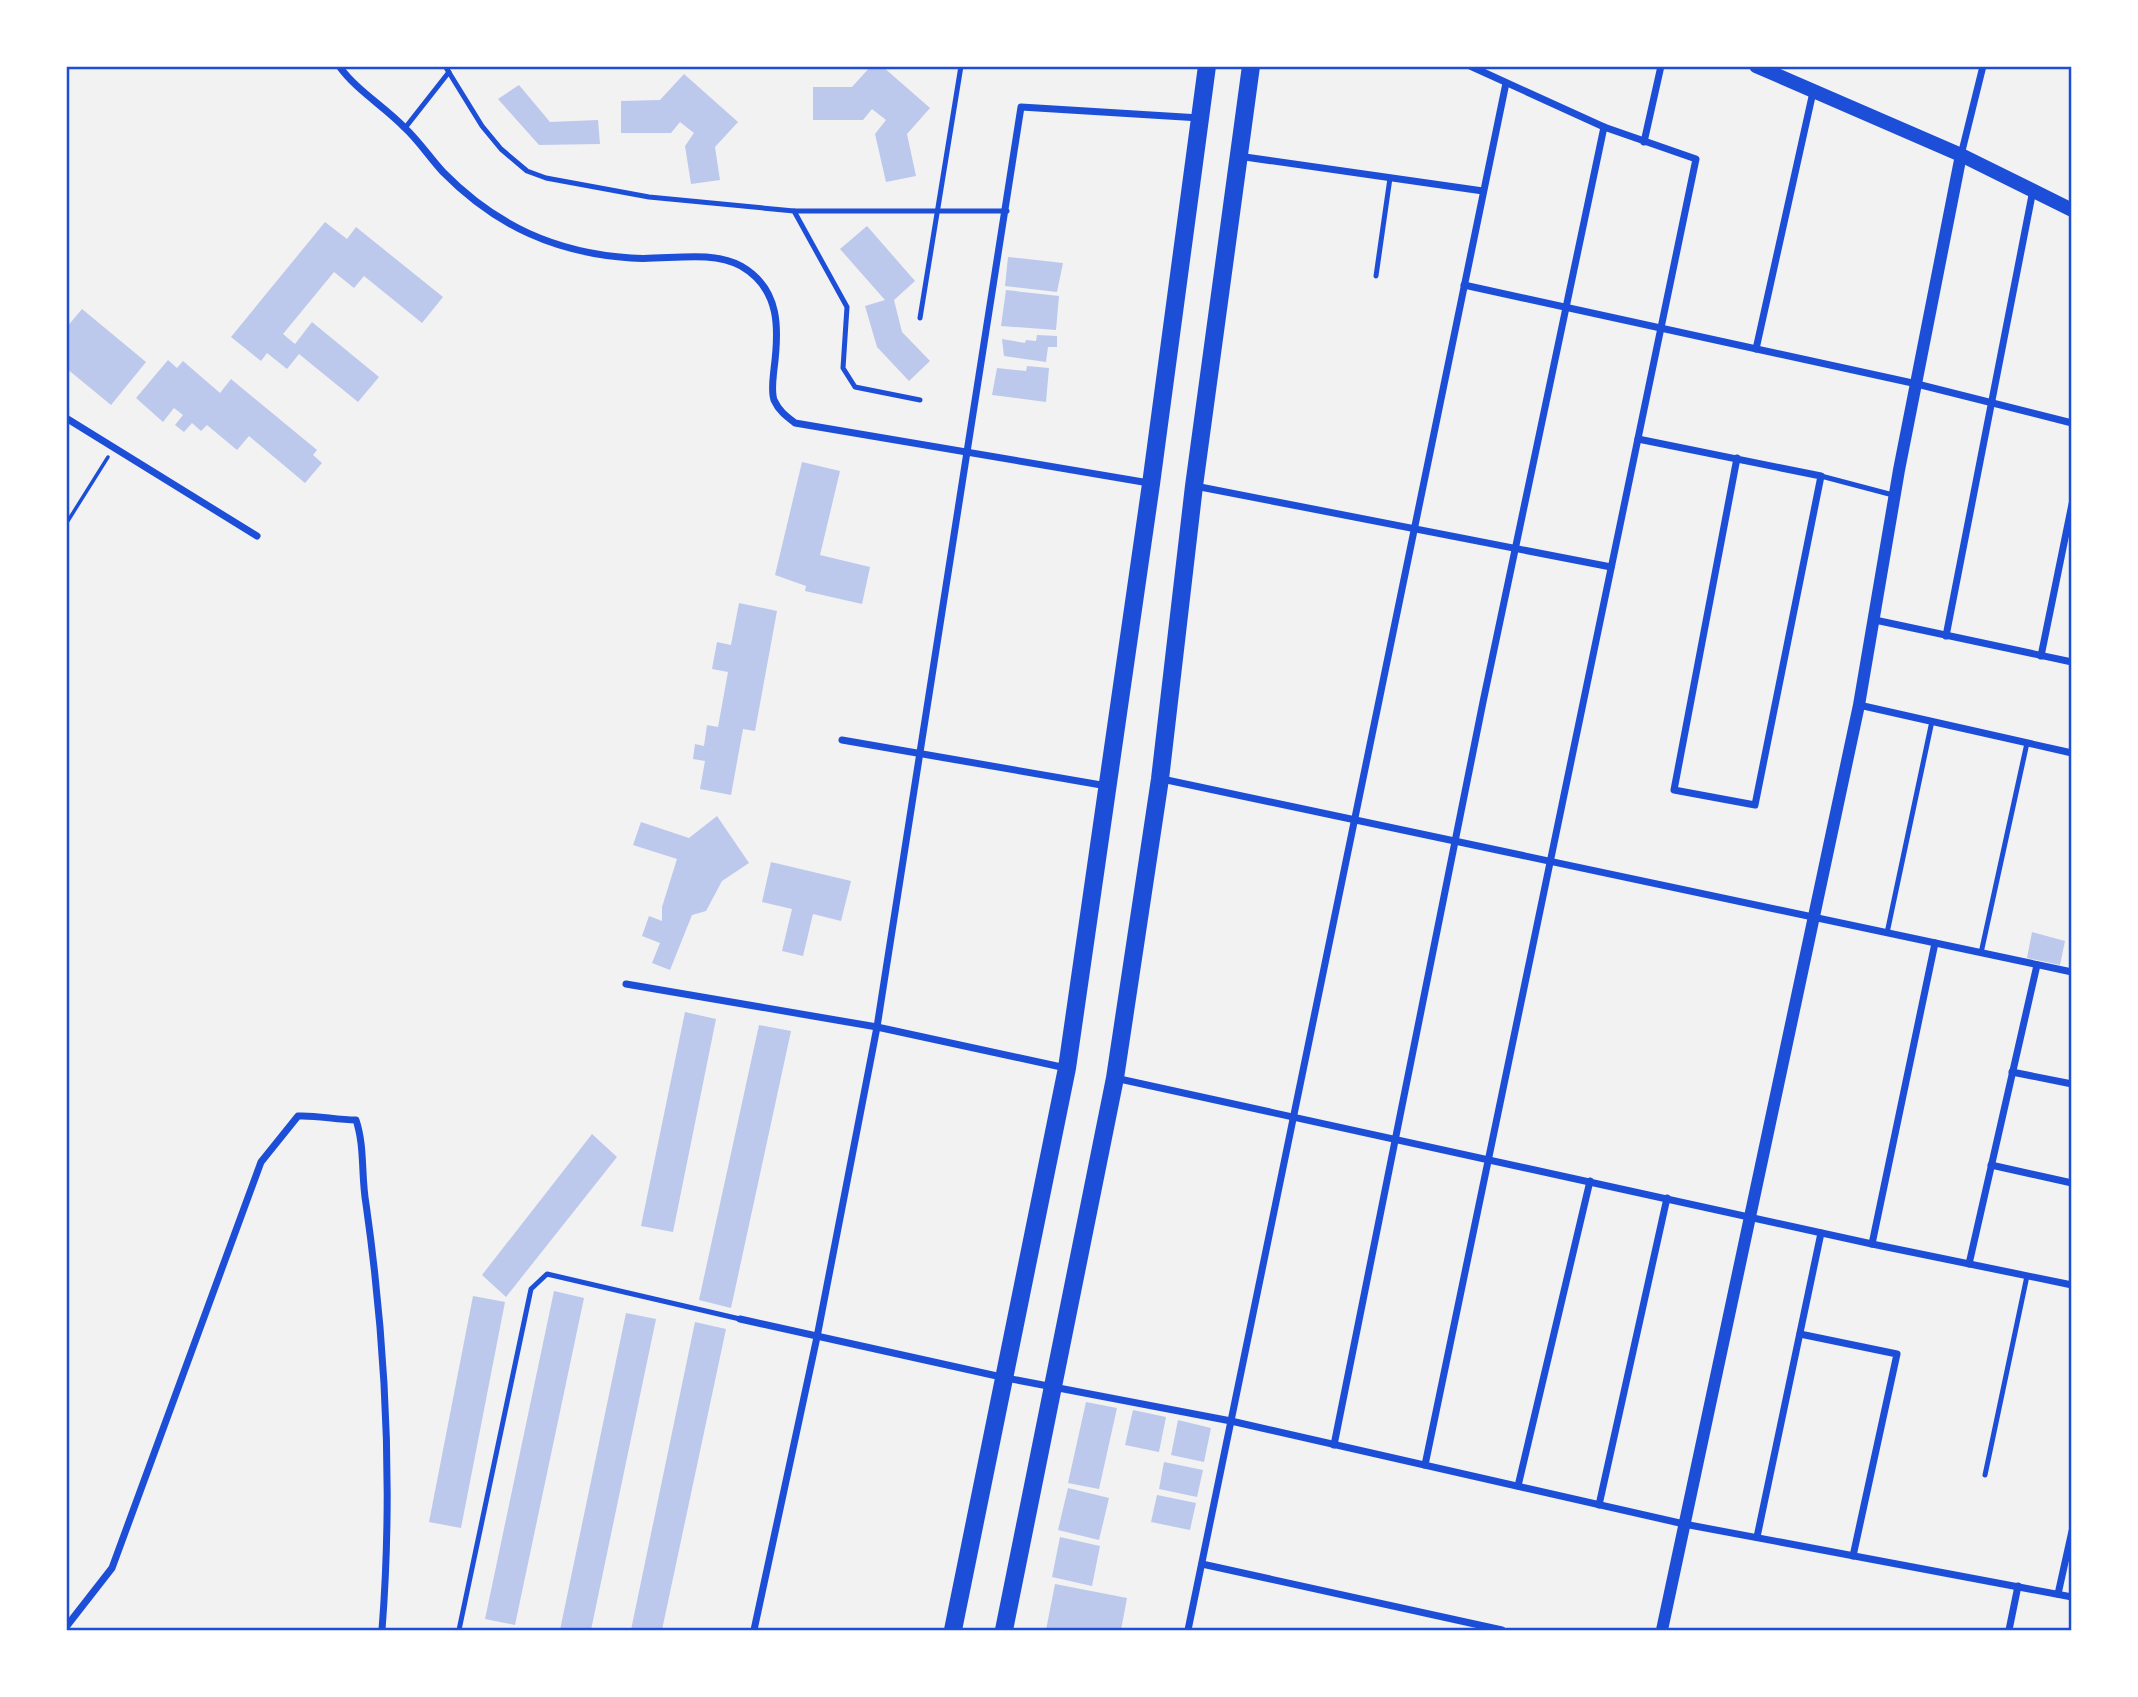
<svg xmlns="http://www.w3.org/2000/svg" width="2138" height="1697" viewBox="0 0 2138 1697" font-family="'Times New Roman',serif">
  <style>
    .building { fill: #bdc9ec }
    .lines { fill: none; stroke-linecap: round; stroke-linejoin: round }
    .path { stroke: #1d4ed8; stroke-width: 3.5 }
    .service { stroke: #1d4ed8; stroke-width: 5 }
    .minor { stroke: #1d4ed8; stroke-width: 7 }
    .tertiary { stroke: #1d4ed8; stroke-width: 12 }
    .secondary { stroke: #1d4ed8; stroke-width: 14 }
    .primary { stroke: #1d4ed8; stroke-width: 18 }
    .neatline { fill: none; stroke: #1d4ed8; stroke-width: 2.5 }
  </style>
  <rect width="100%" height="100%" fill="#f2f2f2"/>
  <g class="building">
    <path d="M871,66H882L930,108L907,134L916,176L886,182L875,134L886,120L872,109L863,120H813V87H852Z"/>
    <path d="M684,74L738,122L715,147L720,180L691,184L685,146L694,133L680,122L671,133H621V101L660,100Z"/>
    <path d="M519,85L550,122L598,120L600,144L539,145L498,99Z"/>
    <path d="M325,222L347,239L356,227L443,297L422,323L364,276L354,288L334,272L283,334L295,344L312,322L379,377L358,402L299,354L287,369L267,353L261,361L231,337Z"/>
    <path d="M867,226L915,281L894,300L902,332L930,361L909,381L877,347L865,306L885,300L840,249Z"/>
    <path d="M1008,257L1063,263L1057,292L1005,286Z"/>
    <path d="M1006,290L1059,296L1056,330L1001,326Z"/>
    <path d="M82,309L146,362L111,405L66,368V328Z"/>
    <path d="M1037,335L1057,336V347H1048L1046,362L1004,356L1002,339L1025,343L1026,340L1036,341Z"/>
    <path d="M168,360L177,368L183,361L220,393L231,379L317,450L313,455L322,463L305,483L249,436L237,450L207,425L201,431L192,423L184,432L175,425L183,415L174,408L163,422L136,398Z"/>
    <path d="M1027,366L1049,368L1046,402L992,395L997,368L1026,371Z"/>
    <path d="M802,462L840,471L820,555L870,567L862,604L805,591L806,586L775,575Z"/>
    <path d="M739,603L777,611L755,731L743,729L731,795L700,789L705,761L693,759L695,744L704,746L707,725L718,727L728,672L712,669L717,642L731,645Z"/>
    <path d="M717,816L749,863L722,881L706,911L692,915L670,970L652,963L660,943L642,936L649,916L662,921V907L677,859L633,845L641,822L689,838Z"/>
    <path d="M771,862L851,881L841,921L813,914L803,956L782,951L792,909L762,902Z"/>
    <path d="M2032,932L2065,941L2060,965L2027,958Z"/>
    <path d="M685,1012L716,1019L673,1232L641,1226Z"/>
    <path d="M759,1025L791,1031L731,1308L699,1300Z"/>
    <path d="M592,1134L617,1157L506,1297L482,1275Z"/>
    <path d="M554,1291L584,1298L515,1625L485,1619Z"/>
    <path d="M473,1296L505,1302L461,1528L429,1522Z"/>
    <path d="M626,1313L656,1319L591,1630H560Z"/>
    <path d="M695,1322L726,1329L662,1630H631Z"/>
    <path d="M1086,1402L1117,1408L1099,1489L1068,1483Z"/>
    <path d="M1133,1410L1166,1417L1159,1452L1125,1445Z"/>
    <path d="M1178,1420L1211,1428L1204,1462L1171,1455Z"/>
    <path d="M1164,1462L1203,1470L1197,1497L1159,1489Z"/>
    <path d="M1068,1488L1109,1498L1099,1540L1058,1530Z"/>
    <path d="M1157,1495L1196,1503L1190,1530L1151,1522Z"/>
    <path d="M1060,1537L1100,1546L1092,1586L1052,1577Z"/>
    <path d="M1055,1584L1127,1598L1121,1630H1046Z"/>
  </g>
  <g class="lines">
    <path class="path" d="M66,524L108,457"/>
    <g class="service">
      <path d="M445,66L482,126L501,149L527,171L546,178L649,197L794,211H1007"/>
      <path d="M405,128L449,72"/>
      <path d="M794,211L847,307L843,368L855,387L920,400"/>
      <path d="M1376,276L1390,178"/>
      <path d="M920,318L961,66"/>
      <path d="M1821,476L1893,495"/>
      <path d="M1887,933L1932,721"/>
      <path d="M1981,953L2027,743"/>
      <path d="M1985,1475L2027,1276"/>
      <path d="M459,1630L531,1289L547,1274L740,1319"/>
    </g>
    <g class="minor">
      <path d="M339,66C357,91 384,106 405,128C419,141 430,158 443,172C496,226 556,253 631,258C665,261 709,249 741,266C781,289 779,330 774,369C773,379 771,391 774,400C779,411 786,416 795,423L1149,483"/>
      <path d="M1644,142L1661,66"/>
      <path d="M1961,155L1983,66"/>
      <path d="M1238,156L1483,191"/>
      <path d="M1464,285L1917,384L2072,423"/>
      <path d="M1756,349L1813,92"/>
      <path d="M66,418L257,536"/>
      <path d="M1638,439L1821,476L1755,805L1674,790L1737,458"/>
      <path d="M1195,486L1611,567"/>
      <path d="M1875,620L2072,662"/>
      <path d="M1946,636L2033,190"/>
      <path d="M2041,656L2072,504"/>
      <path d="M1859,705L2072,753"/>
      <path d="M842,740L1107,786"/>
      <path d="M1162,779L2072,972"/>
      <path d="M626,984L877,1027L1066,1068"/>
      <path d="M2012,1072L2072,1084"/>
      <path d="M1115,1078L1872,1244L2072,1285"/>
      <path d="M1991,1165L2072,1183"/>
      <path d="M1872,1244L1935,943"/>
      <path d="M1969,1264L2037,965"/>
      <path d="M740,1319L1006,1378L1231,1421L1684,1524L2072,1597"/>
      <path d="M1800,1334L1897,1354L1853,1556"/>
      <path d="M1334,1445L1483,702L1604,127"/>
      <path d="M1425,1465L1696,159L1604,127L1470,66"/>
      <path d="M1518,1486L1590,1181"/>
      <path d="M1599,1505L1667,1198"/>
      <path d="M1757,1537L1821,1233"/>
      <path d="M1202,1564L1502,1630"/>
      <path d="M2058,1594L2072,1531"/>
      <path d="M66,1627L112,1568L261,1162L298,1116C317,1115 336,1120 356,1120C365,1147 361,1176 366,1204C386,1345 393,1488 382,1630"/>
      <path d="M754,1630L817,1337L877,1027L1021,107L1200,118"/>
      <path d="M1188,1630L1506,83"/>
      <path d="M2009,1630L2018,1586"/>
    </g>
    <path class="tertiary" d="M1662,1630L1859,705L1899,470L1961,155"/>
    <path class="secondary" d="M1756,66L1961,155L2072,210"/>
    <g class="primary">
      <path d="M953,1630L1067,1068L1151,484L1207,66"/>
      <path d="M1004,1630L1115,1078L1160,779L1194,486L1251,66"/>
    </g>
  </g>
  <rect width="2138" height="1697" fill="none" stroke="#ffffff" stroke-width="136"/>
  <rect x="68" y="68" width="2002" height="1561" class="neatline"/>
</svg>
